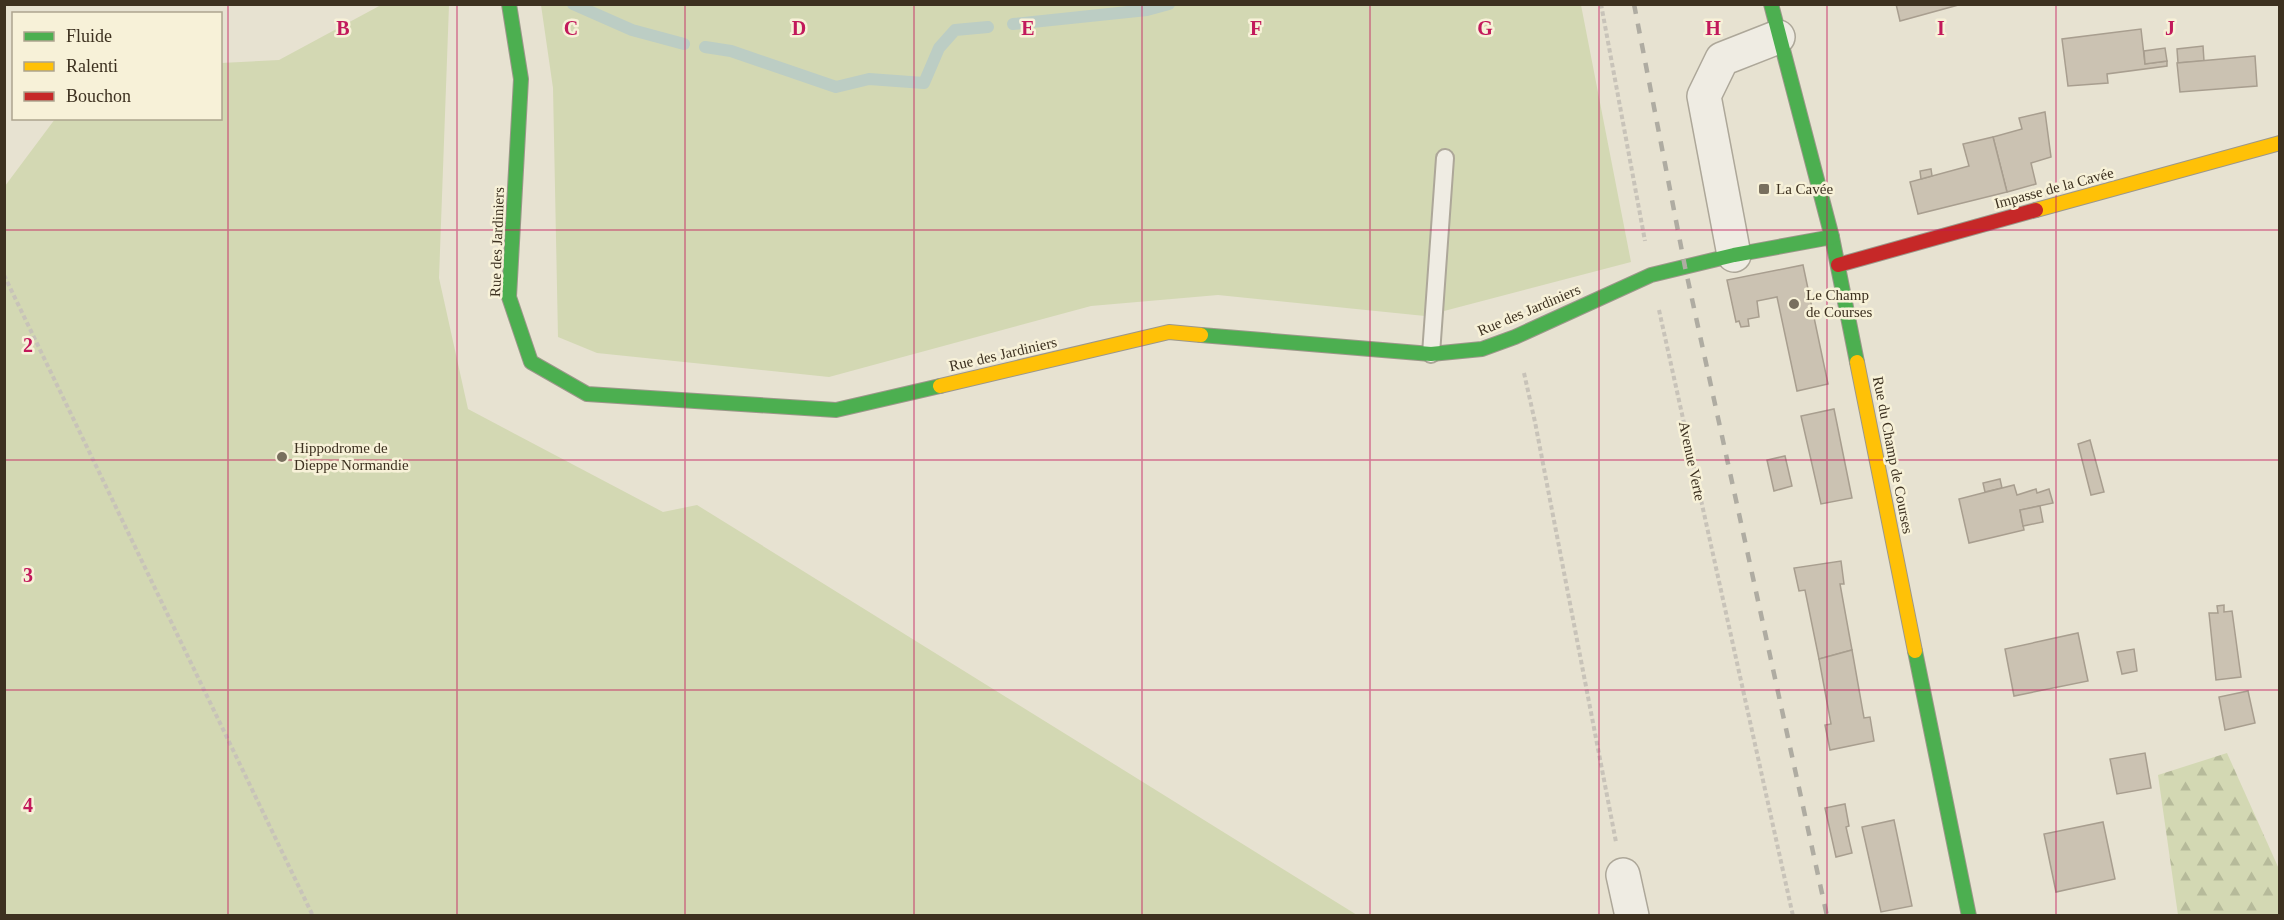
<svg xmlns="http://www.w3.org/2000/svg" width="2284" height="920" viewBox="0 0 2284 920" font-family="Georgia,serif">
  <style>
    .forest { fill: url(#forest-firs) }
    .garden { fill: #d3d8b3 }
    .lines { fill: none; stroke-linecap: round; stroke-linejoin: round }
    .stream { stroke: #bccdc4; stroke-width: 12 }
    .building { fill: #cbc2b2; stroke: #a89e8f; stroke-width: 1.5 }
    .lane-casing { stroke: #ada799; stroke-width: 20 }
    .street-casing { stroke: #ada799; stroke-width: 36 }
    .fast-casing { stroke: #9c978a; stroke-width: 16 }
    .slow-casing { stroke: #9c978a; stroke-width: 16 }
    .jam-casing { stroke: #9c978a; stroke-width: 16 }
    .path { stroke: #c8c3b9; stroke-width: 4; stroke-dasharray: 4.5 3; stroke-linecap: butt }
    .lane { stroke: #efece3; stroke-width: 16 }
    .street { stroke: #efece3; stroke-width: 33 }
    .fast { stroke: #4caf50; stroke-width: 14 }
    .slow { stroke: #ffc107; stroke-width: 14 }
    .jam { stroke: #c62828; stroke-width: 14 }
    .rail { stroke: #afaca2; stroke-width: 4.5; stroke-dasharray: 10 10; stroke-linecap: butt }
    .grid { fill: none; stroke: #c2185b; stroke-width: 1.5; stroke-opacity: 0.55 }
    .poi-dot { fill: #786f5e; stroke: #f7f1d8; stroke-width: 2 }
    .labels { text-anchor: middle; stroke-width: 5; stroke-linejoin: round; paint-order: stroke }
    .street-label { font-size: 15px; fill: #3d3120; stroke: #f7f1d8 }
    .poi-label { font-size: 15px; fill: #3d3120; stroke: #f7f1d8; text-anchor: start }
    .grid-label { font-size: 20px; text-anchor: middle; font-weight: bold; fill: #c2185b; stroke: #f7f1d8; stroke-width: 5; stroke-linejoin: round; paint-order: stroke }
  </style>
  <defs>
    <pattern id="forest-firs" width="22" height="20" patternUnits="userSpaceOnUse" patternTransform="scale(1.5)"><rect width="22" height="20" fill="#d3d8b3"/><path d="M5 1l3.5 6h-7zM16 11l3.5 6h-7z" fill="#b6ba9a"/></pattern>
  </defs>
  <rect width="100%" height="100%" fill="#e7e2d1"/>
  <path class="forest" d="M2227,753L2279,869V915H2178L2158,775Z"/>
  <g class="garden">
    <path d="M381,5H449L439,278L468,409L663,512L697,505L1357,915H5V186L55,119L220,118L221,63L279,60Z"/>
    <path d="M541,5H1581L1631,262L1425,316L1218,295L1091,306L829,377L597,353L558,337L553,88Z"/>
  </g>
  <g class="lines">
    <g class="stream">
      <path d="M573,4L632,30L684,44"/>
      <path d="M1013,24L1147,10L1169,4"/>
      <path d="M705,47L731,51L836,87L869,79L924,83L939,48L955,30L988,27"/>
    </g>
  </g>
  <g class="building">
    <path d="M1896,4H1962L1900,21Z"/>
    <path d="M2141,29L2145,64L2167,61V66L2107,74L2108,83L2068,86L2062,39Z"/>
    <path d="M2203,46L2204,61L2178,63L2177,49Z"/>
    <path d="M2165,48L2167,61L2145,64L2144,51Z"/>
    <path d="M2255,56L2257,86L2180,92L2177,63Z"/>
    <path d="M2045,112L2051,157L2031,163L2036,184L2007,192L1993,137L2022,129L2019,118Z"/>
    <path d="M1993,137L2007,192L1918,214L1910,182L1969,166L1963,144Z"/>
    <path d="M1931,169L1932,176L1921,179L1920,171Z"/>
    <path d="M1803,265L1828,384L1797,391L1777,297L1757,301L1759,317L1748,319L1749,326L1741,327L1739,321L1736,322L1727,280Z"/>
    <path d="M1834,409L1852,498L1821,504L1801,416Z"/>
    <path d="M2090,440L2104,492L2091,495L2078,444Z"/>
    <path d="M1785,456L1792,486L1774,491L1767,460Z"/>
    <path d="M2000,479L2002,488L1985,492L1983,483Z"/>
    <path d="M2014,485L2017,495L2036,489L2037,493L2049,489L2053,503L2020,510L2024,530L1969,543L1959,499Z"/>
    <path d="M2040,506L2043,522L2023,526L2020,510Z"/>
    <path d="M1841,561L1844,584H1840L1852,650L1819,659L1805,590L1799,591L1794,568Z"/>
    <path d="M2224,605V612L2232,611L2241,677L2216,680L2209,613H2218L2217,606Z"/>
    <path d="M2078,633L2088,681L2014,696L2005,649Z"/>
    <path d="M2134,649L2137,671L2122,674L2117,652Z"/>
    <path d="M1852,650L1864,718L1870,717L1874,741L1830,750L1825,725L1831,724L1819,659Z"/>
    <path d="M2248,691L2255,723L2225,730L2219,697Z"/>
    <path d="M2145,753L2151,788L2117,794L2110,759Z"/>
    <path d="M1845,804L1849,826L1846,827L1852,853L1836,857L1825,808Z"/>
    <path d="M1894,820L1912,906L1881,912L1862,827Z"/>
    <path d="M2103,822L2115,879L2056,892L2044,834Z"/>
  </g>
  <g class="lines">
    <g class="lane-casing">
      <path id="lane" d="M1431,354L1445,158"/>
    </g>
    <g class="street-casing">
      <g id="street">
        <path d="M1734,255L1704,96L1722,59L1778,37"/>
        <path d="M1623,875L1632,916"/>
      </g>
    </g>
    <g class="fast-casing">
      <g id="fast">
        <path d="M509,4L521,79L509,297L531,362L587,394L836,410L940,386"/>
        <path d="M1771,4L1832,237L1857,362"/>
        <path d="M1201,335L1431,354L1482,349L1515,337L1651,275L1734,255L1832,237"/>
        <path d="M1915,651L1969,916"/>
      </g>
    </g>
    <g class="slow-casing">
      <g id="slow">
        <path d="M2036,210L2280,143"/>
        <path d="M1857,362L1915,651"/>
        <path d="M940,386L1169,332L1201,335"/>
      </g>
    </g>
    <g class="jam-casing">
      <path id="jam" d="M1838,265L2036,210"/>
    </g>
    <g class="path">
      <path d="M1601,4L1645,241"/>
      <path d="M4,275L313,916"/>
      <path d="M1659,310L1793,916"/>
      <path d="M1524,373L1535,422L1616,842"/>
    </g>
    <use href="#lane" class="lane"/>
    <use href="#street" class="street"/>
    <use href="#fast" class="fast"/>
    <use href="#slow" class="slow"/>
    <use href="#jam" class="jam"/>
    <path class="rail" d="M1634,4L1685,267L1827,916"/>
  </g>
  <path class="grid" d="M228,4V916M457,4V916M685,4V916M914,4V916M1142,4V916M1370,4V916M1599,4V916M1827,4V916M2056,4V916M4,230H2280M4,460H2280M4,690H2280"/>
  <g class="poi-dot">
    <rect x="1758" y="183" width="12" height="12" rx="3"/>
    <circle cx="1794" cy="304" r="6"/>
    <circle cx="282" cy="457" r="6"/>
  </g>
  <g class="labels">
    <g class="street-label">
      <text transform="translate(2054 188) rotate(-15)" y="5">Impasse de la Cavée</text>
      <text transform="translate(497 242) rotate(-88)" y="5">Rue des Jardiniers</text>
      <text transform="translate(1529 310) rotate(-23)" y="5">Rue des Jardiniers</text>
      <text transform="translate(1003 354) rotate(-13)" y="5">Rue des Jardiniers</text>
      <text transform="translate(1893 455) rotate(79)" y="5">Rue du Champ de Courses</text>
      <text transform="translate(1692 461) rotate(78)" y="5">Avenue Verte</text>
    </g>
    <g class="poi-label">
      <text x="1776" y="194">La Cavée</text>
      <text x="1806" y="300">Le Champ<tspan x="1806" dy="17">de Courses</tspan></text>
      <text x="294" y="453">Hippodrome de<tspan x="294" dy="17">Dieppe Normandie</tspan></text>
    </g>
  </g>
  <g class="grid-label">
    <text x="343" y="35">B</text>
    <text x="571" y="35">C</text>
    <text x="799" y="35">D</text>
    <text x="1028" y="35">E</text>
    <text x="1256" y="35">F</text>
    <text x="1485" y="35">G</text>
    <text x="1713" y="35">H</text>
    <text x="1941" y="35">I</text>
    <text x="2170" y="35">J</text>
    <text x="28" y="352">2</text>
    <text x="28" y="582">3</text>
    <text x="28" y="812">4</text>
  </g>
  <rect width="2284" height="920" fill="none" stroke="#3d3120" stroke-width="12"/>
  <rect x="12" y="12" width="210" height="108" fill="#f7f1d8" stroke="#ada48e" stroke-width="1.5"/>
  <rect x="24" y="32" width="30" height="9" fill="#4caf50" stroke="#ada48e" stroke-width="1.5"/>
  <text x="66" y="42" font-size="18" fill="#3d3120">Fluide</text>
  <rect x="24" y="62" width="30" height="9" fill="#ffc107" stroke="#ada48e" stroke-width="1.5"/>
  <text x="66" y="72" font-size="18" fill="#3d3120">Ralenti</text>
  <rect x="24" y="92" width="30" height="9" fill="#c62828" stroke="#ada48e" stroke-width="1.5"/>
  <text x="66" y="102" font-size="18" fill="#3d3120">Bouchon</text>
</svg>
